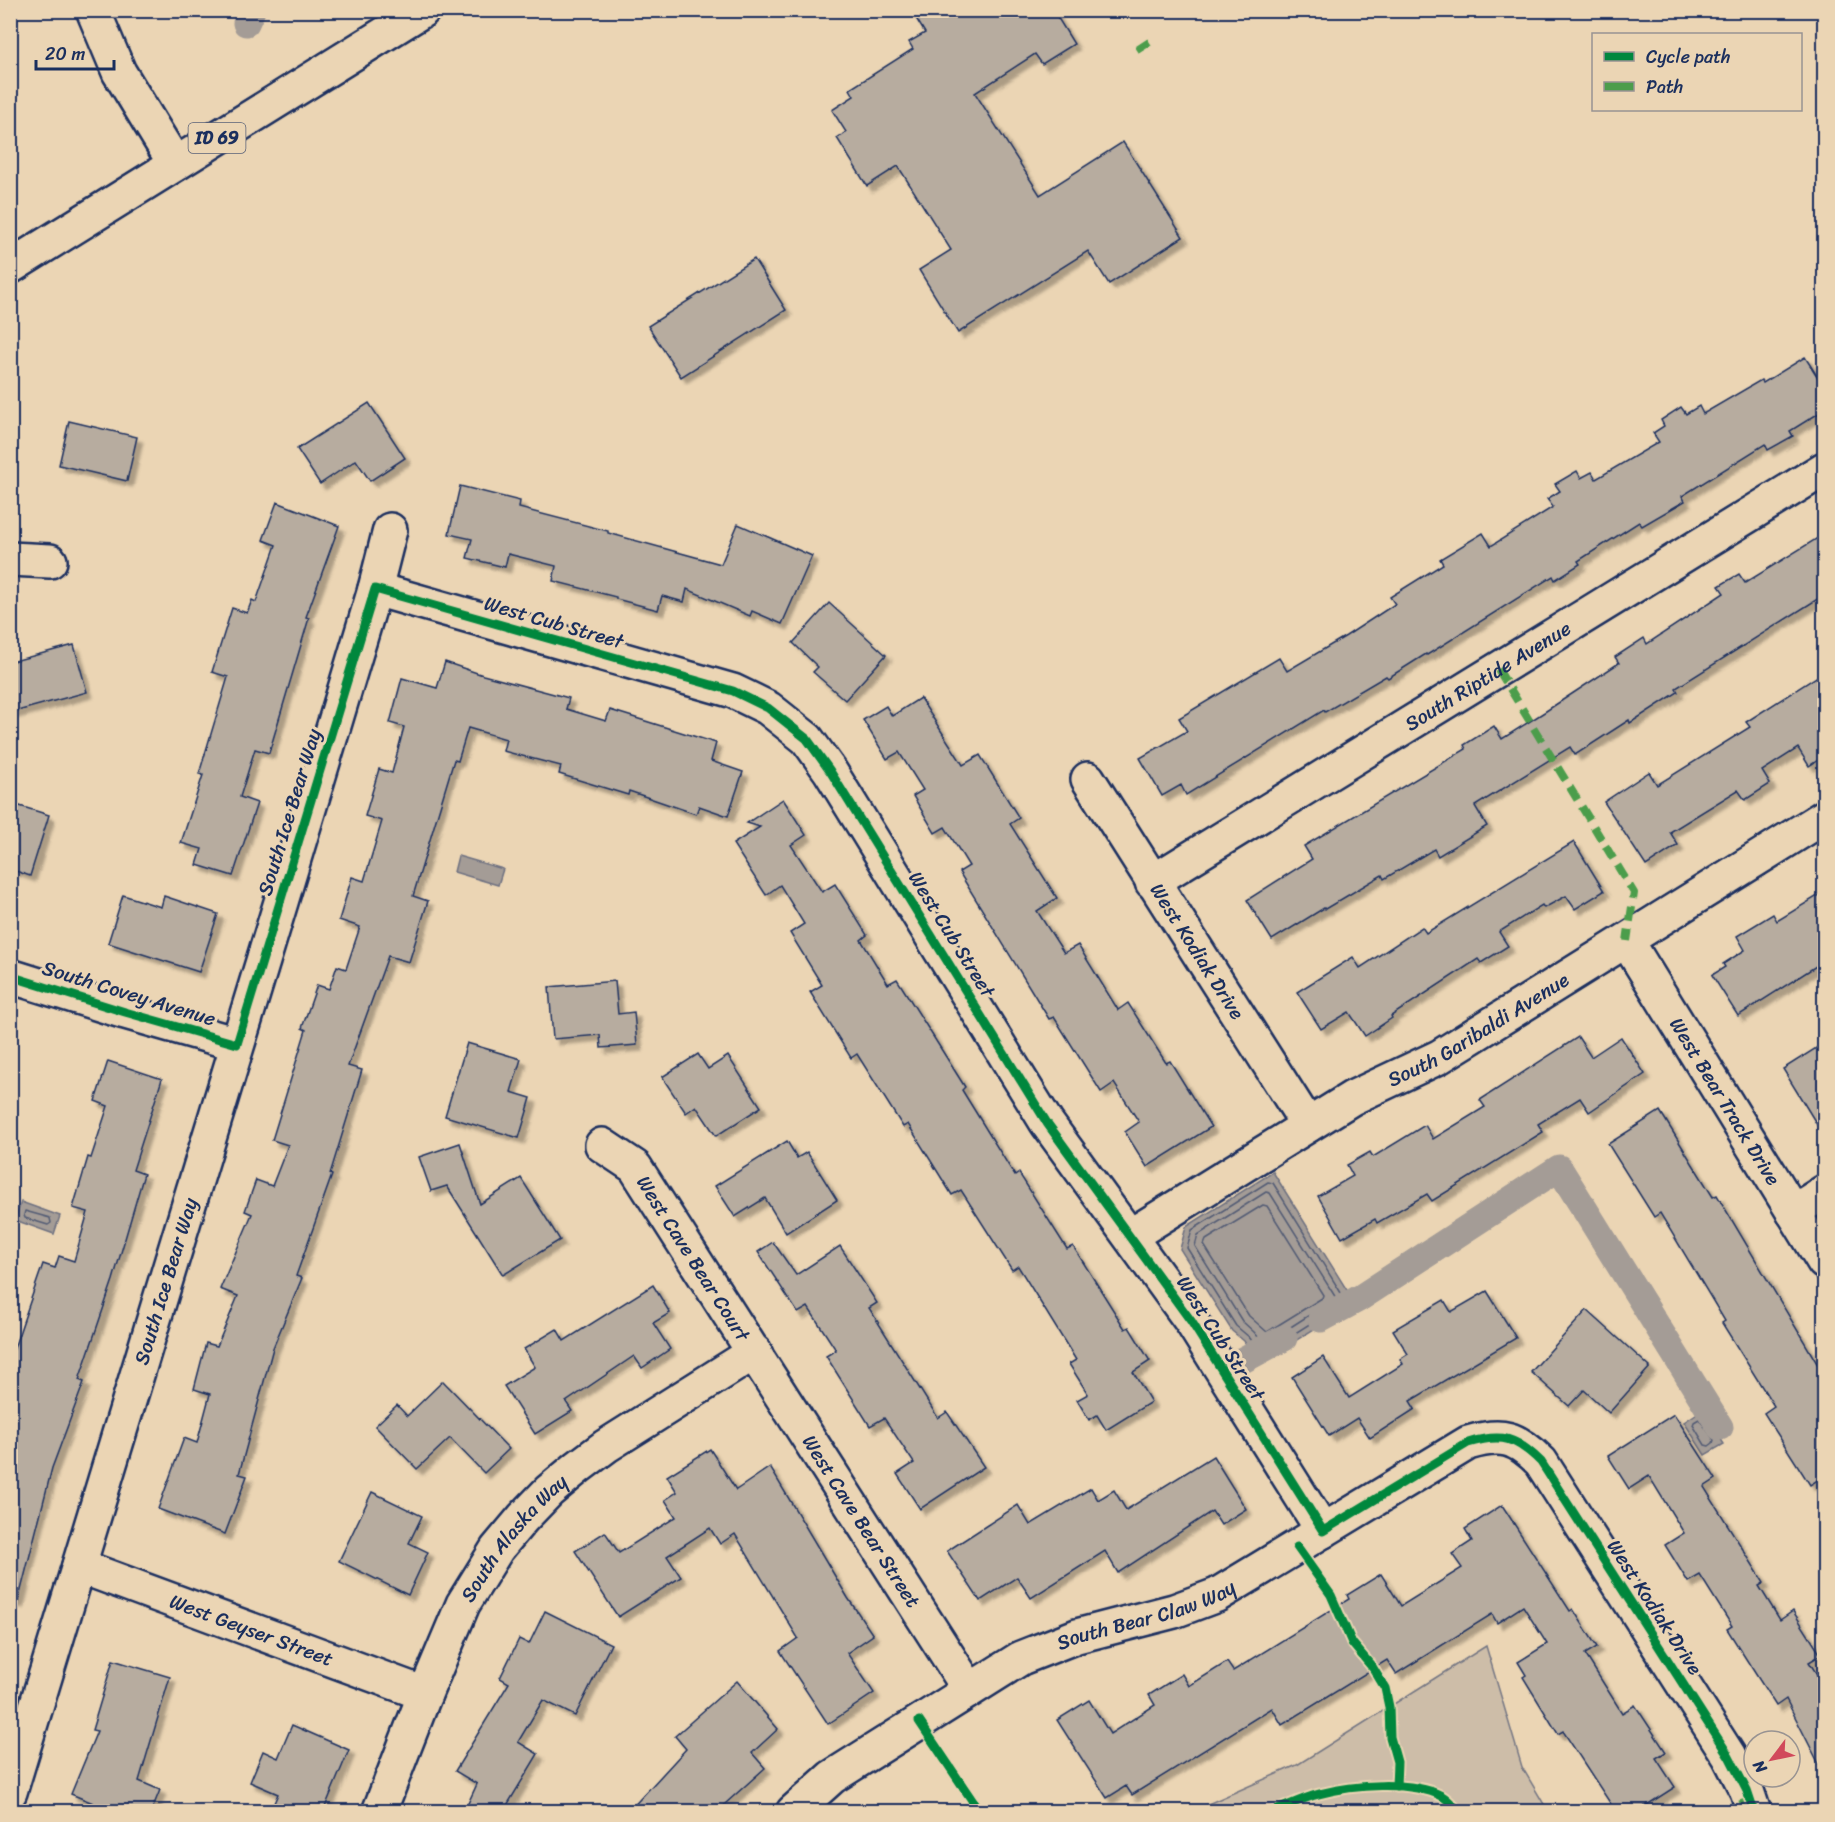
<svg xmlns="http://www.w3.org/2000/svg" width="1835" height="1822" viewBox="0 0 1835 1822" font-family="Sriracha,sans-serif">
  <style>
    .green { fill: #cdbda8; stroke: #747683; stroke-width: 1.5 }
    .water { fill: #a49c96; stroke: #6d7080; stroke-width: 1.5 }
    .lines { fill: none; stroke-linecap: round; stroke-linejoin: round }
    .shore { stroke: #525b74; stroke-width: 1.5 }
    .canal { stroke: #a49c96; stroke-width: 27 }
    .building { fill: #b7ac9f; stroke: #1b2f5e; stroke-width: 1.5; filter: url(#shadow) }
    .minor-casing { stroke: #1b2f5e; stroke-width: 38 }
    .major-casing { stroke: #1b2f5e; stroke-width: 38 }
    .minor { stroke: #ebd5b4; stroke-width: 33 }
    .major { stroke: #ebd5b4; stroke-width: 33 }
    .quiet { stroke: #4c9d4c; stroke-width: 8; stroke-dasharray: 15 8; stroke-linecap: butt }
    .cycleway-casing { stroke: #ebd5b4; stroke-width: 13 }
    .cycleway { stroke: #00873e; stroke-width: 9 }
    .labels { text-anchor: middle; stroke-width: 6; stroke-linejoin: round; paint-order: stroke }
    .shield { fill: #ebd5b4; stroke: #596178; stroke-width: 1.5 }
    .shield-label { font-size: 18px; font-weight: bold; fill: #1b2f5e }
    .street-label { font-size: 20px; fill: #1b2f5e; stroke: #ebd5b4 }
  </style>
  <defs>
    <filter id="shadow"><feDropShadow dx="5.5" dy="5.5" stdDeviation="1.5" flood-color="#0004"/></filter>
  </defs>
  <rect width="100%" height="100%" fill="#ebd5b4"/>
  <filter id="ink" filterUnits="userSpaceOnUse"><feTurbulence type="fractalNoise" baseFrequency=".0167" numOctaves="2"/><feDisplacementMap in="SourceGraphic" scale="12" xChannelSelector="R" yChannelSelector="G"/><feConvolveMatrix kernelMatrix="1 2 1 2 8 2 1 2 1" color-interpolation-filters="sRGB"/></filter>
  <g filter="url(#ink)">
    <path class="green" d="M1486,1646L1522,1767L1548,1811H1192L1297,1765Z"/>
    <g class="water">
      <path d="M458,856L503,869L498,885L454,872Z"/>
      <path d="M1273,1172L1355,1303L1259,1364L1244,1341L1232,1331L1180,1249L1186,1227Z"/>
      <path d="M21,1202L60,1216L54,1234L15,1220Z"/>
      <path d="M1702,1410L1724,1444L1705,1455L1684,1422Z"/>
    </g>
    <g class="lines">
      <g class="shore">
        <path d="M1268,1182L1273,1183L1346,1301L1262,1354L1249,1337L1236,1326L1187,1248L1192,1230Z"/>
        <path d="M1266,1192L1270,1193L1336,1298L1264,1344L1254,1332L1242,1321L1195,1246L1198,1235Z"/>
        <path d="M1263,1205L1267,1206L1323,1295L1322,1298L1267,1332L1249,1316L1204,1245L1206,1240Z"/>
        <path d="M25,1211L50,1218L51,1223L48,1225L25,1218L24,1215Z"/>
        <path d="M1699,1419L1714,1440L1713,1443L1709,1446L1705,1445L1693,1425L1694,1422Z"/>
      </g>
      <g class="canal">
        <path d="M246,23L252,10"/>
        <path d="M1321,1319L1360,1298L1559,1168L1720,1427"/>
        <path d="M1241,1361L1284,1338"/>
      </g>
    </g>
    <g class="building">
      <path d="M911,10H1053L1074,44L1042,64L1035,54L975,93L1040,195L1123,142L1183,237L1109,284L1088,251L958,333L919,270L951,250L898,166L867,186L837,138L846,132L832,110L854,96L850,89L913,49L909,42L925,33Z"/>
      <path d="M754,259L786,310L681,377L648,326Z"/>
      <path d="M1805,357L1824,387V410L1790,431L1793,436L1768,450L1765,444L1682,496L1685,501L1642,526L1639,522L1578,561L1580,564L1555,580L1553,576L1427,655L1426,654L1388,678L1386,676L1325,712L1324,710L1186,795L1181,785L1162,796L1140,758L1187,731L1179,718L1279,658L1287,671L1346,636L1395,604L1390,597L1443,564L1440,559L1483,533L1491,546L1553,507L1547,499L1560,491L1555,484L1577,471L1581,478L1592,472L1596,479L1659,442L1653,433L1664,426L1661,420L1681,407L1686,414L1699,406L1703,414L1761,380L1763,383Z"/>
      <path d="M369,403L405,458L370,481L356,460L320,484L297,449Z"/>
      <path d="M69,421L137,437L127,481L59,465Z"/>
      <path d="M460,486L520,501L519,508L608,531V533L721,564L738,524L812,556L782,624L752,611L750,616L687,589L684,602L662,596L658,610L616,599V597L553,581L556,566L508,554L505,567L467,558L472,539L449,534Z"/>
      <path d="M277,502L339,526L306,617L309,618L269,753L255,749L240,797L257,803L233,876L197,865L202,849L181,843L203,775L199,774L228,677L212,672L232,608L247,613L252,600L256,602L276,545L263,540Z"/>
      <path d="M1824,534V595L1676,688L1678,692L1630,723L1629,720L1575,755L1570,747L1475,806L1487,826L1438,856L1434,849L1384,879L1382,875L1325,909L1324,908L1272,940L1247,900L1312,859L1304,846L1466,749L1464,745L1494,726L1502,739L1546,711L1619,663L1615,657L1644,638L1647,644L1724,593L1719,586L1739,574L1745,583Z"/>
      <path d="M829,603L886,655L845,700L813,672L818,667L793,643Z"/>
      <path d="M74,645L87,692L10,713V662Z"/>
      <path d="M445,662L483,675L569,698L566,709L606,721L610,710L716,743L711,761L743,772L728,816L699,806L696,814L629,791L628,795L559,774L561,766L503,751L506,739L468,728L458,761L454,760L413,896L428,901L409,962L388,956L348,1066L362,1070L330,1174L332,1175L296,1276L302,1278L273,1348L239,1474L247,1476L225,1534L158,1509L184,1438L197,1443L210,1394L194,1389L206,1343L217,1346L238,1296L220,1289L252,1214L245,1211L256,1180L272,1186L288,1145L272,1140L306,1030L302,1028L317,985L329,989L337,966L346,969L360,927L339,920L352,877L364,881L382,821L365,816L379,769L392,773L404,727L390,723L402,678L437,688Z"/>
      <path d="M1824,672V756L1809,766L1798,748L1762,771L1770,784L1745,800L1738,790L1670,832L1678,845L1646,866L1604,802L1649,772L1657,785L1750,727L1746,722Z"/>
      <path d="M920,698L963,765L980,755L1019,818L1010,824L1057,898L1037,911L1064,953L1078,945L1118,1010L1128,1003L1166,1063L1170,1061L1211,1127L1147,1167L1125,1132L1139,1122L1114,1083L1101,1092L1054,1017L1049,1019L959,872L969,866L945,827L935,833L913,796L923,790L899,752L887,759L863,720L886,706L892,716Z"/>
      <path d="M783,799L806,835L791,845L822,892L835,884L867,935L861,940L888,984L897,979L965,1087L962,1090L1015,1176L1019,1173L1067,1249L1073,1246L1125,1329L1129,1327L1150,1361L1133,1372L1151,1402L1106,1430L1097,1415L1089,1420L1077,1400L1088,1394L1069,1364L1076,1360L1018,1266L1012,1270L961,1190L952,1195L908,1124L903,1127L857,1054L851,1058L810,992L822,985L790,933L804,924L780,885L766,895L733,844L760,827L747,823Z"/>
      <path d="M10,803L49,815L30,876L10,869Z"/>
      <path d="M1574,842L1604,891L1575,909L1566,896L1544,908L1542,905L1499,932L1508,946L1481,963L1478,959L1391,1016L1392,1018L1365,1036L1349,1012L1321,1029L1297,992L1353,957L1360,968L1422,927L1426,933Z"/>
      <path d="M1824,892V961L1738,1016L1712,975L1725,967L1723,964L1745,950L1737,936L1773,914L1777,921Z"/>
      <path d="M123,895L161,907L164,896L218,914L199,972L108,943Z"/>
      <path d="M615,981L618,1014L634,1012L637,1045L601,1048L600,1035L553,1039L549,987Z"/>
      <path d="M1578,1037L1591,1057L1621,1037L1645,1074L1589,1112L1580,1098L1538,1124L1543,1132L1432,1201L1427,1194L1377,1223L1375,1219L1342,1238L1318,1196L1353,1176L1347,1165L1370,1152L1373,1157L1425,1125L1433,1139L1485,1107L1480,1100Z"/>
      <path d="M467,1043L521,1059L511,1092L531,1098L519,1138L445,1116Z"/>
      <path d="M1824,1043V1136L1783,1069Z"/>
      <path d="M698,1054L708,1069L728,1056L761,1107L716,1136L696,1106L686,1113L662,1077Z"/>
      <path d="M108,1061L162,1079L133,1170L144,1174L113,1280L79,1380L84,1382L52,1468L18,1602L10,1601V1360L43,1264L55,1268L59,1256L74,1261L88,1212L73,1208L88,1157L91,1158L108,1106L95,1101Z"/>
      <path d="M1660,1111L1713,1197L1717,1195L1824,1375V1476L1810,1485L1764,1413L1774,1406L1722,1323L1725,1321L1660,1213L1654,1217L1608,1144Z"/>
      <path d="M787,1141L797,1158L807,1152L837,1200L786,1233L765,1198L735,1217L715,1186Z"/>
      <path d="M460,1143L480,1204L521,1178L560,1240L503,1275L447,1186L431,1191L419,1157Z"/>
      <path d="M773,1242L796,1275L840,1246L877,1303L869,1308L938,1418L947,1412L984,1467L920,1509L897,1474L914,1463L884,1418L870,1426L826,1356L836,1350L808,1307L798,1313L758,1252Z"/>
      <path d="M653,1285L670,1313L653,1323L670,1349L642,1368L634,1356L566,1402L572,1411L535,1434L504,1386L535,1367L524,1349L557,1329L564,1341Z"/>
      <path d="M1487,1291L1516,1338L1410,1401L1415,1409L1370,1438L1357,1418L1329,1436L1292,1377L1323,1357L1349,1398L1403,1364L1400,1359L1408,1354L1393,1330L1444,1300L1451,1312Z"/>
      <path d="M1587,1310L1650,1367L1609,1413L1584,1390L1569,1406L1531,1372Z"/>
      <path d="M443,1381L509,1449L484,1473L450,1438L417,1469L375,1426L397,1405L407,1416Z"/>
      <path d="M1674,1414L1716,1479L1704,1487L1764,1583L1759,1586L1780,1620L1793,1611L1821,1655L1809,1662L1824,1685V1774L1786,1699L1776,1706L1727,1629L1732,1626L1700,1575L1688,1582L1665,1545L1684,1533L1649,1476L1629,1489L1608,1456Z"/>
      <path d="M710,1449L736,1490L770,1467L848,1598L873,1635L847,1653L874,1693L828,1724L780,1651L798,1638L735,1534L720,1544L710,1528L667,1556L681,1577L618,1617L575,1551L605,1532L619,1553L676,1517L665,1500L677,1492L667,1476Z"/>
      <path d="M1213,1456L1246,1509L1221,1525L1212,1511L1118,1573L1105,1551L1031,1598L1017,1577L980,1601L947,1551L1018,1505L1030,1525L1091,1488L1098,1500L1114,1490L1126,1510Z"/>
      <path d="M372,1492L422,1516L409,1543L428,1552L408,1595L339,1561Z"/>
      <path d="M1502,1505L1570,1611L1573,1609L1597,1647L1585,1654L1622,1713L1635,1705L1666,1752L1656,1758L1675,1787L1636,1812H1616L1563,1731L1558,1734L1523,1677L1526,1675L1518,1662L1547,1644L1523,1606L1497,1623L1492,1614L1396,1674L1387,1660L1282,1725L1272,1708L1132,1795L1126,1786L1107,1798L1057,1720L1089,1700L1110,1734L1155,1705L1149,1695L1182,1674L1189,1686L1227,1662L1233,1671L1349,1599L1347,1595L1381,1574L1401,1606L1462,1568L1452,1554L1472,1541L1465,1529Z"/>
      <path d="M545,1611L611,1644L575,1716L543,1700L518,1742L538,1754L503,1812H464L477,1784L455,1771L509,1683L500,1678L519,1639L529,1644Z"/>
      <path d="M113,1660L170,1677L139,1781L160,1790L151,1812H89L93,1803L71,1794L97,1731L92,1730Z"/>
      <path d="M737,1681L778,1729L752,1753L765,1768L716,1812H628L686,1749L675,1736Z"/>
      <path d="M292,1725L349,1750L323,1812H270L278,1794L250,1782L263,1751L278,1758Z"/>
    </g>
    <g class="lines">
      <g class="minor-casing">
        <g id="minor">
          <path d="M93,10L119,72L175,164"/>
          <path d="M10,559L50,561"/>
          <path d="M375,589L733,691L768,708L807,739L830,771L1047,1123L1191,1321L1323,1531"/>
          <path id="s1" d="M1088,779L1308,1125"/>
          <path id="s2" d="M1152,882L1824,469"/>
          <path id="s3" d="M1627,941L1824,1262"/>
          <path d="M10,976L125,1012L237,1044"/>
          <path id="s4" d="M602,1145L635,1167L969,1689"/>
          <path d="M1793,1212L1824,1192"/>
          <path id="s5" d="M1130,1236L1352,1098L1439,1057L1824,817"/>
          <path id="s6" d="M79,1566L425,1694"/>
          <path id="s7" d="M10,1792L281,902L375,589L390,530"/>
          <path id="s8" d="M379,1812L425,1694L463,1604L497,1549L523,1518L549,1491L578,1467L606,1446L755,1352"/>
          <path id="s9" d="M793,1812L832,1777L1021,1658L1077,1636L1174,1611L1217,1595L1468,1443C1502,1433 1516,1437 1541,1462L1729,1756L1747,1791L1754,1812"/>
        </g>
      </g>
      <g class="major-casing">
        <path id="major" d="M10,267L423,10"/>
      </g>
      <use href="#minor" class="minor"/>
      <use href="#major" class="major"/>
      <g class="quiet">
        <path d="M1137,50L1151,41"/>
        <path d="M1498,669L1634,893L1627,941"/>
        <path d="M1718,1812L1750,1801"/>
      </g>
      <g class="cycleway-casing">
        <g id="cycleway">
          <path d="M10,976L125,1012L237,1044L375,589L733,691L768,708L807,739L830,771L1047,1123L1191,1321L1323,1531L1468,1443C1502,1433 1516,1437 1541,1462L1729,1756L1747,1791L1754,1812"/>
          <path d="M1297,1547L1331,1595L1352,1643L1373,1668L1385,1688L1389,1707L1390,1737L1397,1762L1396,1786"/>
          <path d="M919,1721L980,1812"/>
          <path d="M1272,1812C1288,1806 1303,1798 1319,1794C1353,1785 1410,1780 1442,1796C1448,1799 1453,1806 1459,1812"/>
        </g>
      </g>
      <use href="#cycleway" class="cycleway"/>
    </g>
  </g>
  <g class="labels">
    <rect class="shield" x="188.5" y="123" width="57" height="30" rx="4.5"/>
    <g class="shield-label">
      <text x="217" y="144">ID 69</text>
    </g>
    <g class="street-label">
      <text transform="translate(554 622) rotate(16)" y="7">West Cub Street</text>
      <text dy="7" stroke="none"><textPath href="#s2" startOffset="394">South Riptide Avenue</textPath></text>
      <text transform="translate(289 812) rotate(-73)" y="7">South Ice Bear Way</text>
      <text transform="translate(952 934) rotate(58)" y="7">West Cub Street</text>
      <text dy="7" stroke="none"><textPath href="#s1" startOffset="204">West Kodiak Drive</textPath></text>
      <text transform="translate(129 993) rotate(17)" y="7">South Covey Avenue</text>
      <text dy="7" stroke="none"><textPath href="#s5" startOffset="405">South Garibaldi Avenue</textPath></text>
      <text dy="7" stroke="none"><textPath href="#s3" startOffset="188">West Bear Track Drive</textPath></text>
      <text dy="7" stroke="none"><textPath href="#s4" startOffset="148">West Cave Bear Court</textPath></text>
      <text dy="7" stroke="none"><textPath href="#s7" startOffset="534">South Ice Bear Way</textPath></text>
      <text transform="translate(1221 1338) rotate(57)" y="7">West Cub Street</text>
      <text dy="7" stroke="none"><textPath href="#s4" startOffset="460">West Cave Bear Street</textPath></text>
      <text dy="7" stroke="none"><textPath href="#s8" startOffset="308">South Alaska Way</textPath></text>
      <text transform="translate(1655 1607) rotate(57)" y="7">West Kodiak Drive</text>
      <text dy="7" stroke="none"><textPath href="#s9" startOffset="408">South Bear Claw Way</textPath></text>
      <text dy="7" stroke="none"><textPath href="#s6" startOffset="184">West Geyser Street</textPath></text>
    </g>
  </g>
  <rect width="1835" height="1822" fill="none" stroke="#ebd5b4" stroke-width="36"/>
  <rect x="18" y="18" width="1799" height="1786" fill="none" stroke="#1b2f5e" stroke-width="2" filter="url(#ink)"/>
  <rect x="1592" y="33" width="210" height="78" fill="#ebd5b4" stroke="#989392" stroke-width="1.5"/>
  <rect x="1604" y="52" width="30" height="9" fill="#00873e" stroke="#989392" stroke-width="1.5"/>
  <text x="1646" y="63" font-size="18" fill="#1b2f5e">Cycle path</text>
  <rect x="1604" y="82" width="30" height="9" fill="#4c9d4c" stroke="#989392" stroke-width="1.5"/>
  <text x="1646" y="93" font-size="18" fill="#1b2f5e">Path</text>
  <g transform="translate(1772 1759) rotate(238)"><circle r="28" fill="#ebd5b4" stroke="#989392" stroke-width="1.5"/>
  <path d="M0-4.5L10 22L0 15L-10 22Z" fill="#d1495b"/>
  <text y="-9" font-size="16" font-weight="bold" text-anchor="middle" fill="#1b2f5e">N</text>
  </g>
  <path d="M36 60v9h78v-9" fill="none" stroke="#1b2f5e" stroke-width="3"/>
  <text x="45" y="60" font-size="18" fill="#1b2f5e" stroke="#ebd5b4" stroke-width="4.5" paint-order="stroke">20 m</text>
</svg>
